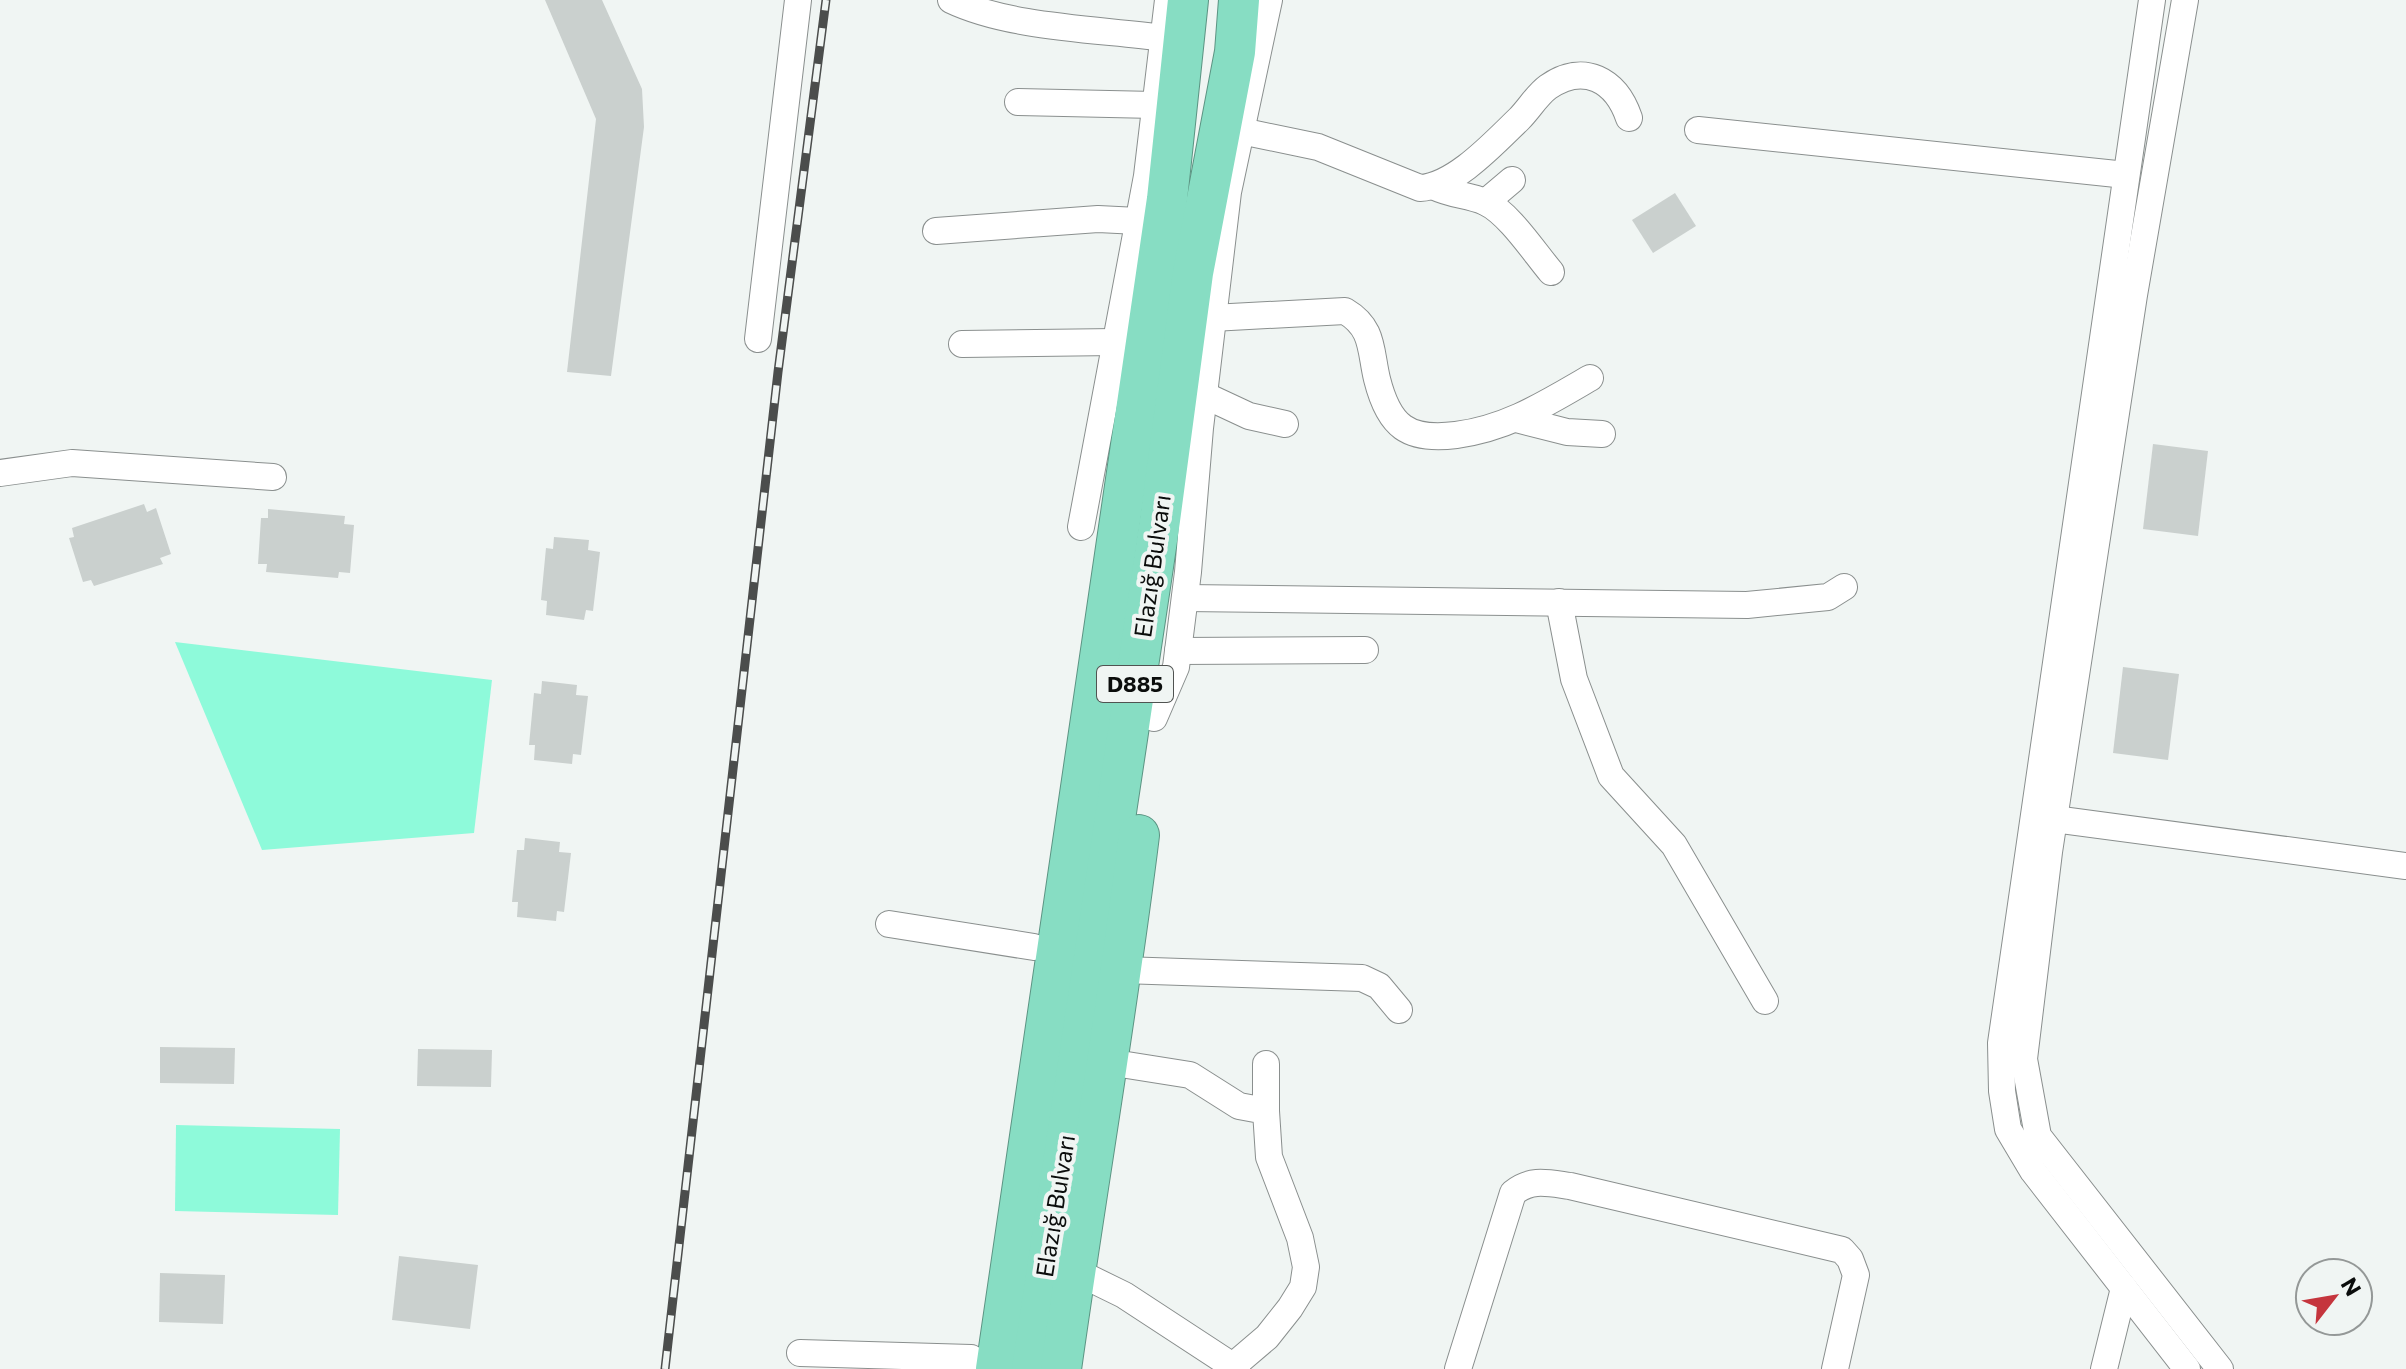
<svg xmlns="http://www.w3.org/2000/svg" width="2406" height="1369" viewBox="0 0 2406 1369" font-family="Commissioner,sans-serif">
  <style>
    .green { fill: #8efada }
    .building { fill: #cad0ce }
    .lines { fill: none; stroke-linecap: round; stroke-linejoin: round }
    .minor-casing { stroke: #8a8f8e; stroke-width: 28 }
    .highway-casing { stroke: #5c9483; stroke-width: 42 }
    .minor { stroke: #fff; stroke-width: 26 }
    .highway { stroke: #87ddc3; stroke-width: 40 }
    .rail-casing { stroke: #4b4d4c; stroke-width: 9 }
    .rail { stroke: #f0f5f3; stroke-width: 6; stroke-dasharray: 18; stroke-linecap: butt }
    .labels { text-anchor: middle; stroke-width: 8; stroke-linejoin: round; paint-order: stroke }
    .shield { fill: #f0f5f3; stroke: #505351; stroke-width: 2 }
    .shield-label { font-size: 22px; font-weight: bold; fill: #0b0d0c }
    .street-label { font-size: 24px; fill: #0b0d0c; stroke: #f0f5f3 }
  </style>
  <rect width="100%" height="100%" fill="#f0f5f3"/>
  <g class="green">
    <path d="M175,642L492,680L474,833L262,850Z"/>
    <path d="M176,1125L340,1129L338,1215L175,1211Z"/>
  </g>
  <g class="building">
    <path d="M545,0H602L642,89L644,127L611,376L567,372L596,119Z"/>
    <path d="M1675,193L1696,226L1653,253L1632,220Z"/>
    <path d="M2153,444L2208,451L2198,536L2143,529Z"/>
    <path d="M144,504L147,512L156,508L171,554L160,558L163,564L94,586L91,580L83,582L69,538L74,537L72,528Z"/>
    <path d="M268,509L345,516L344,524L354,525L350,573L339,572L338,578L266,572L267,564H258L261,518H268Z"/>
    <path d="M554,537L589,540L588,550L600,552L593,611L586,610L584,620L546,615L547,601L541,600L546,548L553,549Z"/>
    <path d="M2123,667L2179,674L2168,760L2113,753Z"/>
    <path d="M542,681L577,685L576,695L588,696L581,755L573,754L572,764L534,760L535,745H529L534,693L541,694Z"/>
    <path d="M525,838L560,842L559,852L571,853L564,912L557,911L556,921L517,917L518,902H512L517,850H524Z"/>
    <path d="M160,1047L235,1048L234,1084L160,1083Z"/>
    <path d="M418,1049L492,1050L491,1087L417,1086Z"/>
    <path d="M399,1256L478,1265L470,1329L392,1320Z"/>
    <path d="M160,1273L225,1275L223,1324L159,1322Z"/>
  </g>
  <g class="lines">
    <g class="minor-casing">
      <g id="minor">
        <path d="M951,0C1010,28 1098,29 1164,38"/>
        <path d="M2152,0L2001,1043L2002,1091L2008,1129L2033,1171L2187,1369"/>
        <path d="M2185,0L2134,295L2049,852L2024,1059L2038,1136L2220,1369"/>
        <path d="M1018,102L1155,105"/>
        <path d="M1698,130L2126,175"/>
        <path d="M1241,131L1318,147L1420,188C1455,186 1494,143 1519,119C1529,109 1537,95 1548,87C1584,62 1616,80 1629,118"/>
        <path d="M1435,187C1452,195 1469,195 1485,202C1509,213 1534,252 1551,272"/>
        <path d="M1486,202L1512,180"/>
        <path d="M936,231L1098,219L1138,221"/>
        <path d="M1212,318L1345,311C1374,328 1370,350 1377,379C1389,427 1408,441 1456,435C1508,428 1545,404 1590,378"/>
        <path d="M758,339L798,0"/>
        <path d="M962,344L1115,342"/>
        <path d="M1204,395L1249,416L1285,424"/>
        <path d="M1516,419L1567,432L1602,434"/>
        <path d="M0,473L72,463L273,477"/>
        <path d="M1081,527L1147,176L1168,0"/>
        <path d="M1185,598L1747,605L1828,597L1844,587"/>
        <path d="M1559,602L1574,679L1611,776L1674,845L1765,1001"/>
        <path d="M1178,651L1365,650"/>
        <path d="M1154,718L1176,667L1188,572L1200,428L1228,192L1269,0"/>
        <path d="M2054,819L2406,866"/>
        <path d="M889,924L1034,947"/>
        <path d="M1122,970L1362,978L1379,986L1399,1010"/>
        <path d="M1108,1062L1190,1075L1239,1106L1266,1111L1269,1157L1300,1238L1306,1267L1303,1287L1290,1308L1267,1337L1233,1366"/>
        <path d="M1266,1064V1111"/>
        <path d="M1075,1271L1124,1295L1237,1369"/>
        <path d="M800,1353L971,1358"/>
        <path d="M1458,1369L1513,1193C1531,1178 1548,1183 1570,1186L1842,1250L1850,1259L1856,1275L1835,1369"/>
        <path d="M2104,1369L2124,1288"/>
      </g>
    </g>
    <g class="highway-casing">
      <g id="highway">
        <path d="M996,1369L1167,199L1188,0"/>
        <path d="M1032,1369L1160,520L1193,273L1235,52L1239,0"/>
        <path d="M1061,1369C1086,1191 1117,1013 1139,835"/>
      </g>
    </g>
    <use href="#minor" class="minor"/>
    <use href="#highway" class="highway"/>
    <g class="rail-casing">
      <path id="rail" d="M665,1369L778,372L826,0"/>
    </g>
    <use href="#rail" class="rail"/>
  </g>
  <g class="labels">
    <rect class="shield" x="1097" y="666" width="76" height="36" rx="6"/>
    <g class="shield-label">
      <text x="1135" y="692">D885</text>
    </g>
    <g class="street-label">
      <text transform="translate(1153 566) rotate(-82)" y="8">Elazığ Bulvarı</text>
      <text transform="translate(1056 1206) rotate(-81)" y="8">Elazığ Bulvarı</text>
    </g>
  </g>
  <g transform="translate(2334 1297) rotate(59)"><circle r="38" fill="#f0f5f3" stroke="#949897" stroke-width="2"/>
  <path d="M0-6L14 30L0 20L-14 30Z" fill="#c5353d"/>
  <text y="-12" font-size="22" font-weight="bold" text-anchor="middle" fill="#0b0d0c">N</text>
  </g>
</svg>
